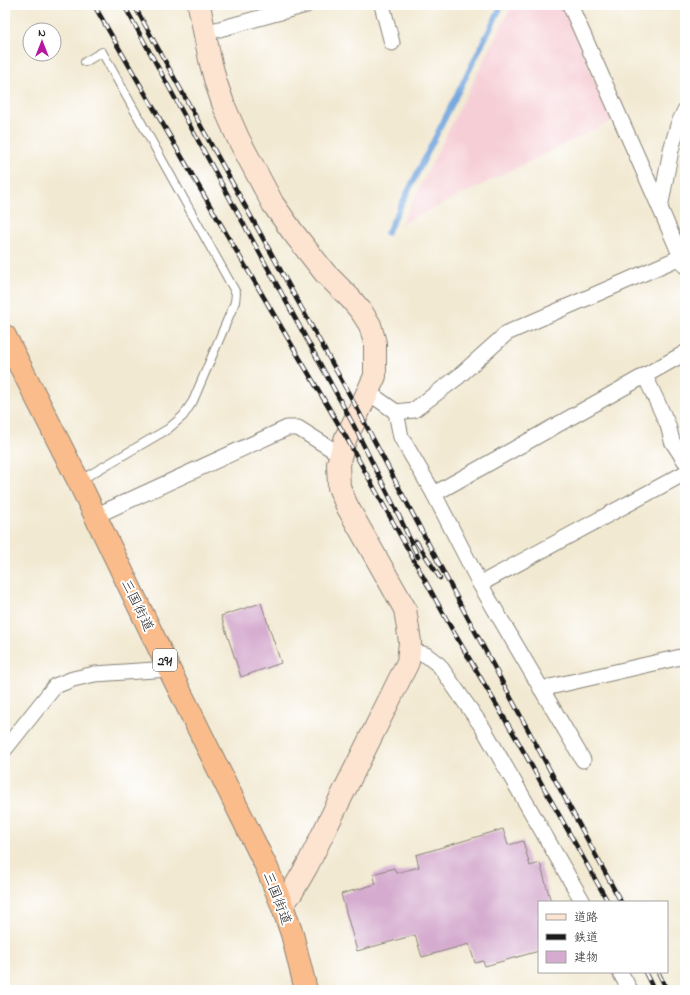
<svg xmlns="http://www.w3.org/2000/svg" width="690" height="995" viewBox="0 0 690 995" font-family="'Indie Flower','Klee One',sans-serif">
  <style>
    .built { fill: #f6cfd6 }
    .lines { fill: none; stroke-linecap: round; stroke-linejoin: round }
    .stream { stroke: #6fa4dc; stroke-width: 5.5 }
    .building { fill: #d5accf }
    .lane-casing { stroke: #878277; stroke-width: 10 }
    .street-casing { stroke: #878277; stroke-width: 17 }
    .secondary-casing { stroke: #878277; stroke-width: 24 }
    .highway-casing { stroke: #878277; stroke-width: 24 }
    .lane { stroke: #fff; stroke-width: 8 }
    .street { stroke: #fff; stroke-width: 15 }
    .secondary { stroke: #fde4d1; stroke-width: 22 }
    .highway { stroke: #fabc8b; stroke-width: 22 }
    .rail-casing { stroke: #1c1c1c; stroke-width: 4.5 }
    .rail { stroke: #fff; stroke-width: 3; stroke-dasharray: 9; stroke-linecap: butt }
    .labels { text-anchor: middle; stroke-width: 4; stroke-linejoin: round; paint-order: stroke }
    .shield { fill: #fff; stroke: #606060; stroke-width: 1 }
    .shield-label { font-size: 13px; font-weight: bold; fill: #1c1c1c }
    .street-label { font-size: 14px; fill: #1c1c1c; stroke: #fff }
  </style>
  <rect width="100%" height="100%" fill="#fff"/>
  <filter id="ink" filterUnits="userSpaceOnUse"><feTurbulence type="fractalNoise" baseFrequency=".025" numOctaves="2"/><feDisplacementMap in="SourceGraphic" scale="8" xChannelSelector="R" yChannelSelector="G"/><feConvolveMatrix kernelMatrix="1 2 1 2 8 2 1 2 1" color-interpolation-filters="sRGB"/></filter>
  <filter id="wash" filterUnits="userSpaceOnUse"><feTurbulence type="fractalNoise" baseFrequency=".012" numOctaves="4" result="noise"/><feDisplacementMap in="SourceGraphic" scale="16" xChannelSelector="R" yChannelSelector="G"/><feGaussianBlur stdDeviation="0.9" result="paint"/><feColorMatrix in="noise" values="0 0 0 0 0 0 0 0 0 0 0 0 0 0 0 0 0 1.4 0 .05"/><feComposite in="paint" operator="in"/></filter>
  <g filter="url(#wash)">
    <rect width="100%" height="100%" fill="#f2e9d2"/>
    <path class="built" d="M512,5H562L612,121L401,224Z"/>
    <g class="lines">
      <path class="stream" d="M387,233L502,5"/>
    </g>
    <g id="blocks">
      <g class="building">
        <path d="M261,603L281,663L241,677L221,616Z"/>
        <path d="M503,829L508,845L523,841L530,866L540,863L551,902H539V951L485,966L483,961L475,963L469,944L422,957L415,935L357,951L341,894L376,884L373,874L394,868L396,873L419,867L416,855Z"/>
      </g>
    </g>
  </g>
  <g filter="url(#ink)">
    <use href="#blocks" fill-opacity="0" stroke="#878277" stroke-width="1"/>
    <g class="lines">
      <g class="lane-casing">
        <path id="lane" d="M79,481L168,429L183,416L193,401L235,302L236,293L102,52L85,62"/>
      </g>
      <g class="street-casing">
        <g id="street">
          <path d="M382,5L392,43"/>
          <path d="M570,5L660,208L685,266"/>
          <path d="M205,33L306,5"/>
          <path d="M660,208L671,150L678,125L685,110"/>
          <path d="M645,376L668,425L672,441L685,461"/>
          <path d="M368,392L396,412L401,437L434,494L480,584L583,760"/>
          <path d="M396,412L414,410L458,377L507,333L681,257"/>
          <path d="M434,494L685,353"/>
          <path d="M95,516L287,428H298L341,455"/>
          <path d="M480,584L685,473"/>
          <path d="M409,650L426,655L439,665L483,728L583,902"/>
          <path d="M541,689L685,656"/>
          <path d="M5,749L55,686L73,679L95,674L169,669"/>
          <path d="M620,972L630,990"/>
        </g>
      </g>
      <g class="secondary-casing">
        <path id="secondary" d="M199,5L210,60L216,83L224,106L238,138L273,204L292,231L325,273L350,298L361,311L370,325L375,343V376L353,424L346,437L338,464L339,487L347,506L405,609L410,642L408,662L307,866L292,892L282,905"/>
      </g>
      <g class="highway-casing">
        <path id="highway" d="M5,336L79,482L169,669L267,868L282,905L292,934L306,990"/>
      </g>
      <use href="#lane" class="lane"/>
      <use href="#street" class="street"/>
      <use href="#secondary" class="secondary"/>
      <use href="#highway" class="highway"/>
      <g class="rail-casing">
        <g id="rail">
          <path d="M94,5L220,223L346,437L453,631L516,738L608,902"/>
          <path d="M124,5L353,424L401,520L418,557"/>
          <path d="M134,5L359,412L464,611L621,902"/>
          <path d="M416,541L440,578"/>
          <path d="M645,972L654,990"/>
          <path d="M658,972L667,990"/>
        </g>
      </g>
      <use href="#rail" class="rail"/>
    </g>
  </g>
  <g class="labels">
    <rect class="shield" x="153" y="649" width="24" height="22" rx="3"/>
    <g class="shield-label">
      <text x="165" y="665">291</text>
    </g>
    <g class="street-label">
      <text transform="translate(138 605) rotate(64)" y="5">三国街道</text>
      <text transform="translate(278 898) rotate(69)" y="5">三国街道</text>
    </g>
  </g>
  <rect width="690" height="995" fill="none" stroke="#fff" stroke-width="20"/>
  <rect x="538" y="901" width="130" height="72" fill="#ffffff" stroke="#a4a4a4"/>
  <rect x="546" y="914" width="20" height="6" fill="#fde4d1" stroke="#a4a4a4"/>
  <text x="574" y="921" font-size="12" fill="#1c1c1c">道路</text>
  <rect x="546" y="934" width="20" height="6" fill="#1c1c1c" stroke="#a4a4a4"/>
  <text x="574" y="941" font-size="12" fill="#1c1c1c">鉄道</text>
  <rect x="546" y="951" width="20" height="12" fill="#d5accf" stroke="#a4a4a4"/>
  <text x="574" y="961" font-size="12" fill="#1c1c1c">建物</text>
  <g transform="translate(42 42)"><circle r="19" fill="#ffffff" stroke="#a4a4a4"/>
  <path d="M0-3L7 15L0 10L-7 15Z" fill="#b5179e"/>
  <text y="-6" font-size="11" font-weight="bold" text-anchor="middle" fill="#1c1c1c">N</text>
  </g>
</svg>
